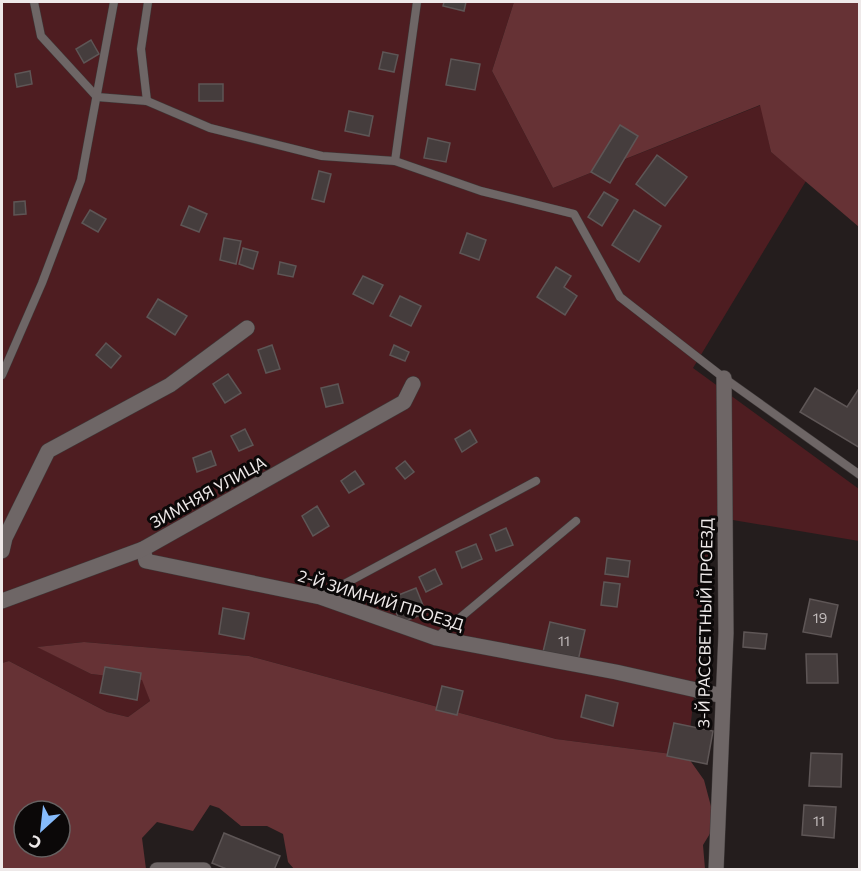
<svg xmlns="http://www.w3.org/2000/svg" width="861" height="871" viewBox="0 0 861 871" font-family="Commissioner,sans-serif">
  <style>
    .green { fill: #4e1d21 }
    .forest { fill: #663235; fill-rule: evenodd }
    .building { fill: #453d3d; stroke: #5e5656; stroke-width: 1.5 }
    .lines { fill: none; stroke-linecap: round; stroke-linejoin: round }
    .lane-casing { stroke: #3e3939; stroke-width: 9 }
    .street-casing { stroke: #3e3939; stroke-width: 16 }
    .lane { stroke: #6e6666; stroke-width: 8 }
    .street { stroke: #6e6666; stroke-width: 15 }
    .labels { text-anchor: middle; stroke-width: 6; stroke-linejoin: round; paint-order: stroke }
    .number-label { font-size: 14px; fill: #c4bebe }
    .street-label { font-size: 16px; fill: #eee9e9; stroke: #0b0808 }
  </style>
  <rect width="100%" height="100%" fill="#241d1d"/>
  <path class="green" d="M2,2H514L492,71L553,188L761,105L771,152L806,181L693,368L859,489V541L715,517L687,756L556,739L249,656L84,642L38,647L91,674L143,680L150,701L128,717L107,712L9,661L2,663Z"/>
  <g class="forest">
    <path d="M514,2H859V227L771,152L760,105L553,188L492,71Z"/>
    <path d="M84,642L249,656L556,739L687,756L704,780L713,814L714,827L703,845L705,869H294L288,862L283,834L267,826H241L219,808L210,805L193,831L157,822L142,838L146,869L2,870V663L9,661L107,712L128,717L150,701L142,680L91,674L37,647ZM24,811H60V847H24Z"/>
  </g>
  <g class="building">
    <path d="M444,2H466L464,11L443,6Z"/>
    <path d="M91,40L99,54L84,63L76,49Z"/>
    <path d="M383,52L398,55L394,72L379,69Z"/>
    <path d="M451,59L480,64L475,90L446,85Z"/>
    <path d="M30,71L32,84L17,87L15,74Z"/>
    <rect x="199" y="84" width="24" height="17"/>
    <path d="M349,111L373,116L369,136L345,131Z"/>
    <path d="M620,125L638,136L610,183L591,172Z"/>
    <path d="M428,138L450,143L446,162L424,158Z"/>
    <path d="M657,155L687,177L665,206L636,184Z"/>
    <path d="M319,171L331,174L324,202L312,199Z"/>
    <path d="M604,192L618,200L602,226L588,217Z"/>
    <path d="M25,201L26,214L14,215V202Z"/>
    <path d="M189,206L207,214L199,232L181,225Z"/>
    <path d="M90,210L106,219L98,232L82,223Z"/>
    <path d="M634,210L661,226L639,262L612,245Z"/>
    <path d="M467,233L486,240L479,260L460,253Z"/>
    <path d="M224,238L241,241L236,264L220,260Z"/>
    <path d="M243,248L258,252L253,269L239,264Z"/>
    <path d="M280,262L296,266L293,277L278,274Z"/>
    <path d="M556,267L571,276L564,287L577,296L565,315L537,297Z"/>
    <path d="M363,276L383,285L373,304L353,294Z"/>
    <path d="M400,296L421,306L411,326L390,316Z"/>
    <path d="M158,299L187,316L175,335L147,317Z"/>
    <path d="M106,343L121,356L111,368L96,355Z"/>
    <path d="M272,345L280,369L266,373L258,350Z"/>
    <path d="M394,345L409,352L405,361L390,355Z"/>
    <path d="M228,374L241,393L225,403L213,384Z"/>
    <path d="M338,384L343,403L326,407L321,388Z"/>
    <path d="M860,387V448L800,412L815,388L847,407Z"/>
    <path d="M245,429L253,445L239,451L231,436Z"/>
    <path d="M470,430L477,442L462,452L455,439Z"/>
    <path d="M211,451L216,465L197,472L193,458Z"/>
    <path d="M405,461L414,472L405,479L396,468Z"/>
    <path d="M355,471L364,484L349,493L341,481Z"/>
    <path d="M317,506L329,526L313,536L302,516Z"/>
    <path d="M506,528L513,545L496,551L490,535Z"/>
    <path d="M476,544L482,559L462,568L456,552Z"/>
    <path d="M607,558L630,561L628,577L605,574Z"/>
    <path d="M435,569L442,584L426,592L419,577Z"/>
    <path d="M604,582L620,584L617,607L601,605Z"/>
    <path d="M416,588L426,613L400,623L391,598Z"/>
    <path d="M810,599L838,605L831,637L803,632Z"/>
    <path d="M223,608L249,613L244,639L219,634Z"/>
    <path d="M550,622L585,630L578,661L543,652Z"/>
    <path d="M744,632L767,634L765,649L743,647Z"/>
    <path d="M806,654H837L838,683H807Z"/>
    <path d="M105,667L141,673L137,700L100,693Z"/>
    <path d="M442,686L463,691L457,715L436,710Z"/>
    <path d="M586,695L618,703L613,726L581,717Z"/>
    <path d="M674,723L713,731L707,764L667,756Z"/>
    <path d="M811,753L842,754L841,787L809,786Z"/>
    <path d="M804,805L836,807L834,838L802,835Z"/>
    <path d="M224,833L280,856L274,870H229L212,863Z"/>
  </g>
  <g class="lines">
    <g class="lane-casing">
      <g id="lane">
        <path d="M34,2L41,36L97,97"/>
        <path d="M97,97L147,101L210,128L322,156L395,161L481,191L574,214L620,297L724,378L860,475"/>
        <path d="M147,101L141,49L148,2"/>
        <path d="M395,161L417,2"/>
        <path d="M2,375L42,283L81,180L114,2"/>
        <path d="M320,597L536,481"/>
        <path d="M437,637L576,521"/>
      </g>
    </g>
    <g class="street-casing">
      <g id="street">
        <path d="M143,549L146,561L320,597L436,638L616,672L723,696"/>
        <path d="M2,551L5,538L48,451L170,385L247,328"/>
        <path d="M2,601L143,549L404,402L413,384"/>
        <path d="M157,870H204"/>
        <path d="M716,870L726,633L724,378"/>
      </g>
    </g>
    <use href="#lane" class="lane"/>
    <use href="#street" class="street"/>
  </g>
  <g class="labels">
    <g class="number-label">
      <text x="820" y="623">19</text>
      <text x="564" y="646">11</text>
      <text x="819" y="826">11</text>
    </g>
    <g class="street-label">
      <text transform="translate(208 492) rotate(-29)" y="6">ЗИМНЯЯ УЛИЦА</text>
      <text transform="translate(381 600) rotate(17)" y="6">2-Й ЗИМНИЙ ПРОЕЗД</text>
      <text transform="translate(705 623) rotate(-89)" y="6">3-Й РАССВЕТНЫЙ ПРОЕЗД</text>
    </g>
  </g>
  <rect width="861" height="871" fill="none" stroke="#eee9e9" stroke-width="6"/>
  <g transform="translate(42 829) rotate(207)"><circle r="28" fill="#0b0808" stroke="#666262" stroke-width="1.5"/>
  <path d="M0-4.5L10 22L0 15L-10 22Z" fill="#86bbfb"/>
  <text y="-9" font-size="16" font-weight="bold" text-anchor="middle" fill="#eee9e9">С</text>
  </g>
</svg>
